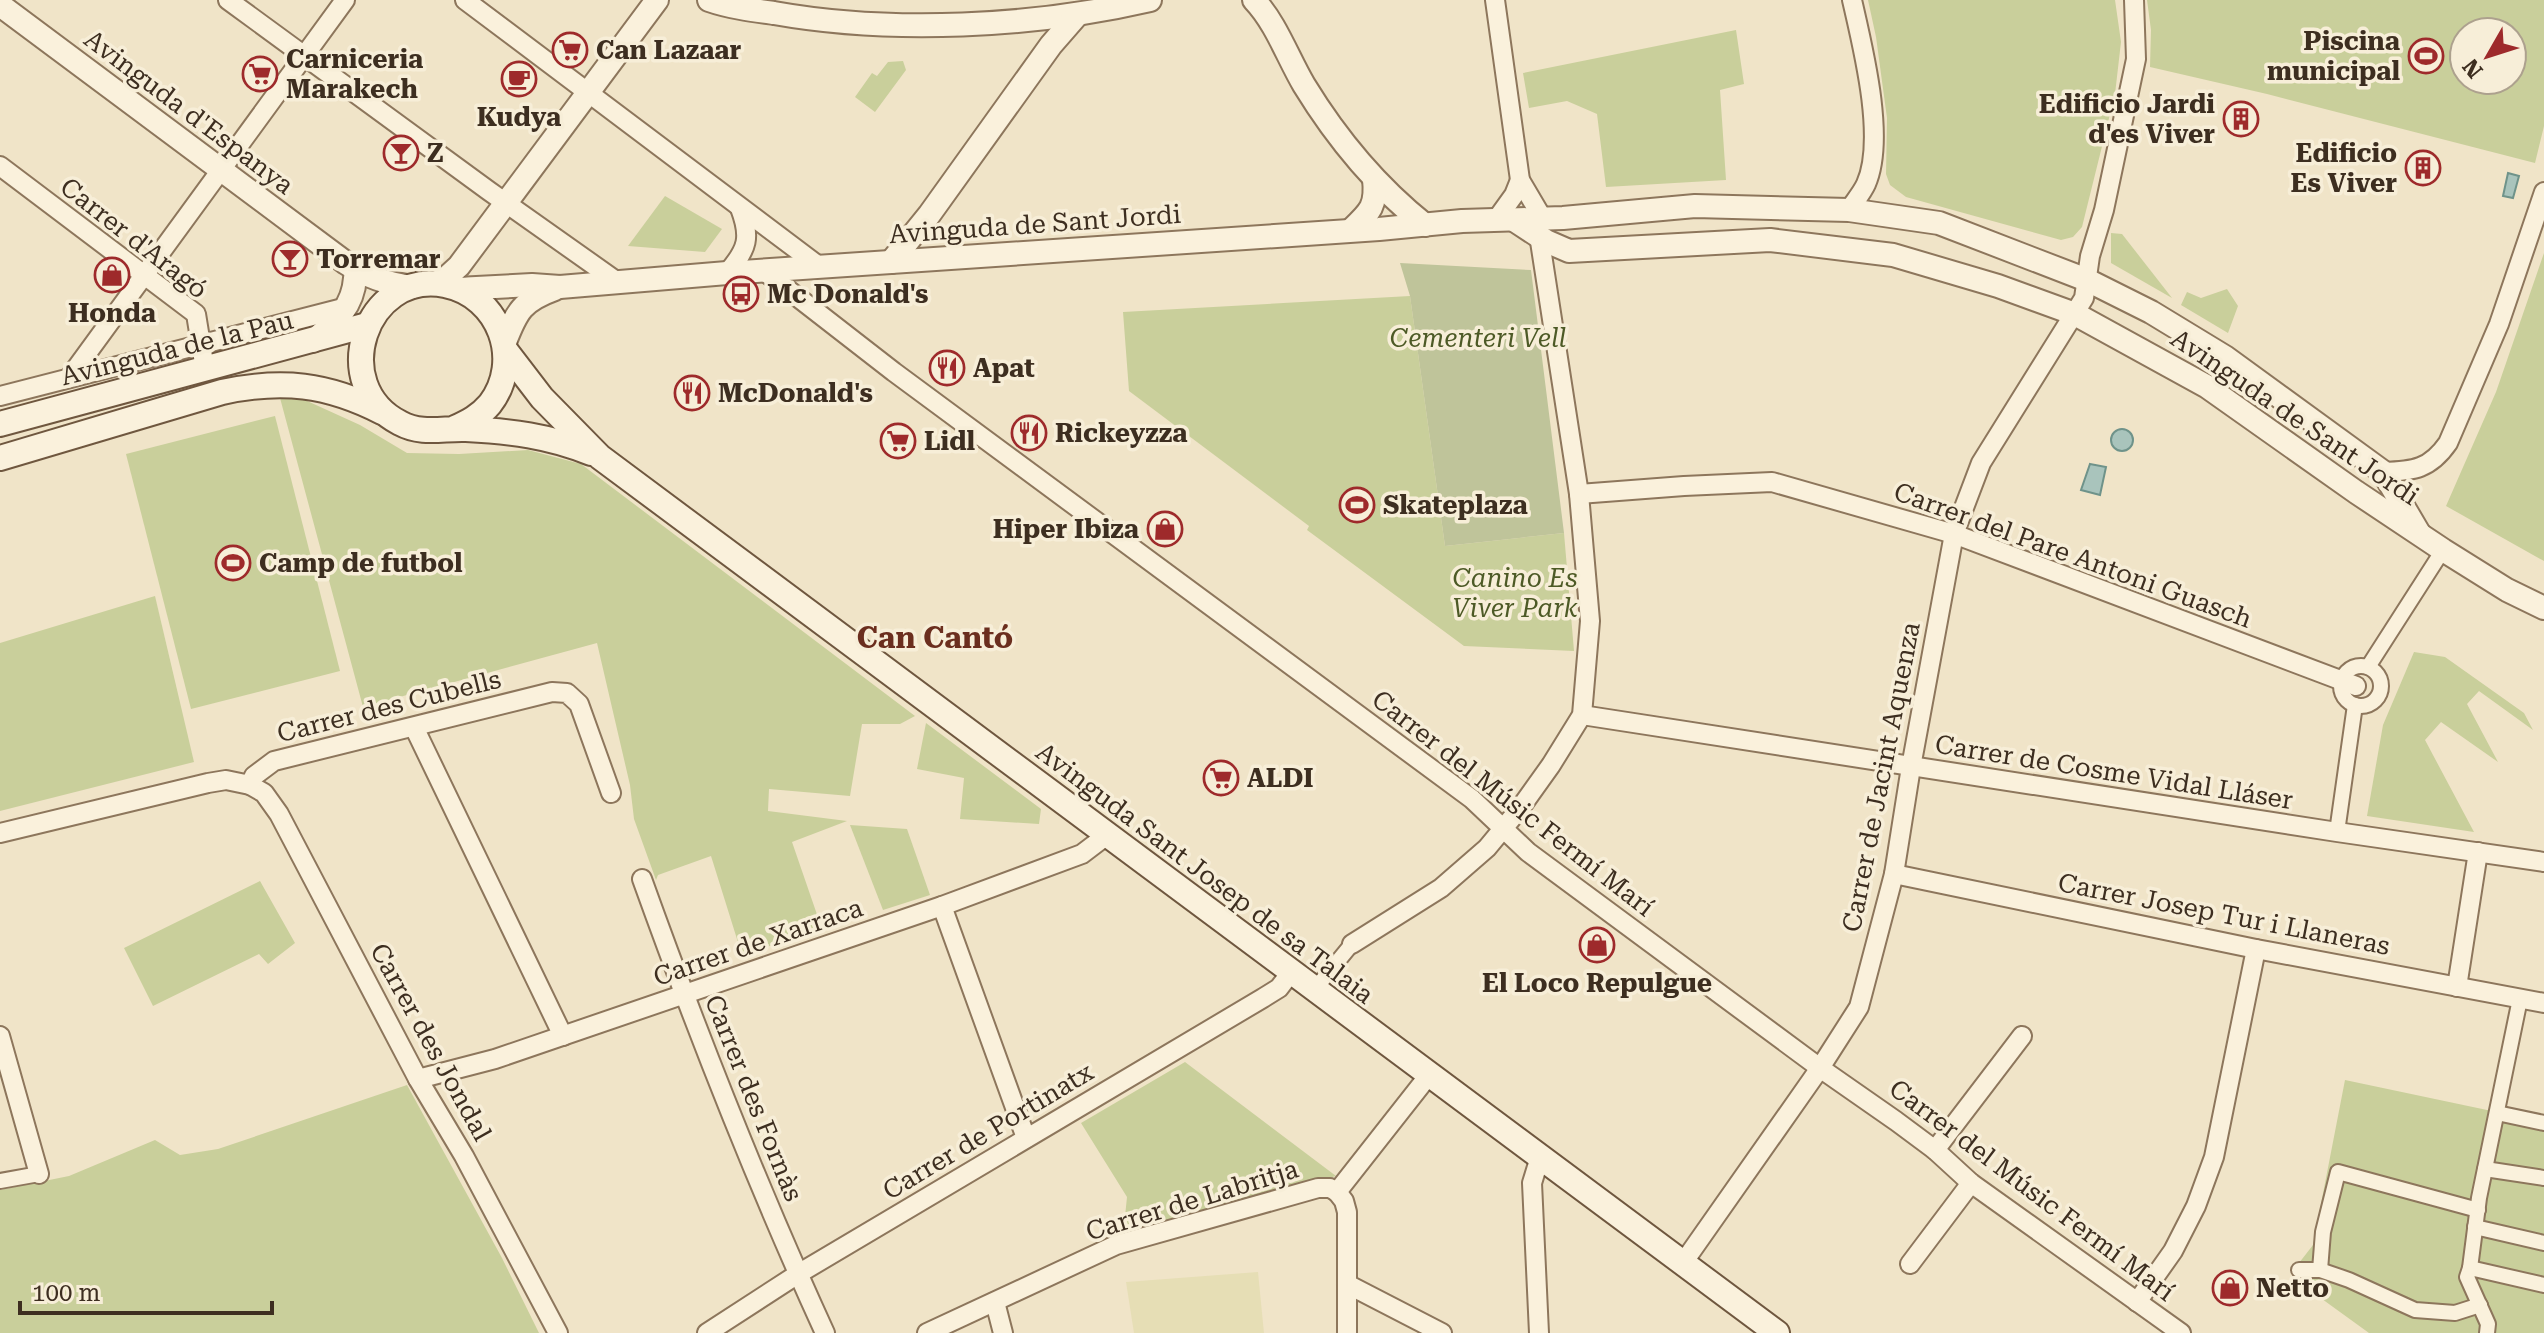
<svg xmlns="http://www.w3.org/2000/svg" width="2544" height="1333" viewBox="0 0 2544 1333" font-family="'Roboto Serif',serif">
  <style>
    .farmland { fill: #e6deb5 }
    .green { fill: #c9cf9b; fill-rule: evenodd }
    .cemetery { fill: #bfc49a }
    .water { fill: #a9c4bc; stroke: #6f938a; stroke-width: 2 }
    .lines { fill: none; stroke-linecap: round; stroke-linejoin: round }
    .pedestrian-casing { stroke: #8d765c; stroke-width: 18 }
    .minor-casing { stroke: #8d765c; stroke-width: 22 }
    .tertiary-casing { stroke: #8d765c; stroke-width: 26 }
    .secondary-casing { stroke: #6f573f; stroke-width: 28 }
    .pedestrian { stroke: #faf1dc; stroke-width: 14 }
    .minor { stroke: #faf1dc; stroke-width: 18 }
    .tertiary { stroke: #faf1dc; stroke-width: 22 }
    .secondary { stroke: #faf1dc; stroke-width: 24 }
    .labels { text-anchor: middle; stroke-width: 7; stroke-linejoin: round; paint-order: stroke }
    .poi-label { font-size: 26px; font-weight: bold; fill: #3d2e20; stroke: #f7eed8; text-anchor: start }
    .street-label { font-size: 26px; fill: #3d2e20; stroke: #f7eed8 }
    .park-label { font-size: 26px; font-style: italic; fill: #4d5a26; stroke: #f7eed8 }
    .quarter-label { font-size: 30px; font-weight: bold; fill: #6b2e1e; stroke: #f7eed8 }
  </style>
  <rect width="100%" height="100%" fill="#f0e4c8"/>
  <path class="farmland" d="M1258,1272L1264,1333H1134L1126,1282Z"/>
  <g class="green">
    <path d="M1868,0H2115L2121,42L2115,94L2082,227L2073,237L2061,240L1906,197L1890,185L1886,174L1887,118L1876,37Z"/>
    <path d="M2147,0H2544V126L2535,163L2267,94L2150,67L2151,30ZM2464,32H2512V80H2464Z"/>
    <path d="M1736,30L1744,84L1720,90L1726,180L1606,187L1597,114L1567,101L1529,108L1523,73Z"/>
    <path d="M903,61L906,70L875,112L855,97L872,73L877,76L888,62Z"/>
    <path d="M665,196L722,229L705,252L628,246Z"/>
    <path d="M2111,233L2122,234L2172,298L2111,263Z"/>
    <path d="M2544,253V561L2446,506L2496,392Z"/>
    <path d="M2227,289L2238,306L2228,333L2181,305L2187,292L2201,298Z"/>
    <path d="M1410,296L1445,546L1564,533L1574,651L1464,646L1307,530L1309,526L1129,391L1123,312Z"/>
    <path d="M280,398L305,400L360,425L407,453L459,454L528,450L581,464L915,716L900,724H862L850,796L769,789L768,811L847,821L792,842L822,929L742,955L711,856L658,875L656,880L634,819L630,785L597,643L363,707Z"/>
    <path d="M275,416L340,671L191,709L126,454Z"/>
    <path d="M155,596L194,762L0,811V643Z"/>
    <path d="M2414,652L2445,657L2524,713L2533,730L2479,691L2467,704L2498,762L2441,722L2425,740L2474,832L2367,816L2383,725Z"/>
    <path d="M926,723L1041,809L1039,824L960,819L964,778L917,769Z"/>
    <path d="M850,825L907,829L930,895L883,910Z"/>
    <path d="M260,881L295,943L268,964L259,954L153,1006L124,948Z"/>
    <path d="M1185,1062L1336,1176L1123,1236L1127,1197L1081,1123Z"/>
    <path d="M2345,1080L2487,1110L2509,1109L2544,1116V1333H2369L2293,1278L2299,1263L2313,1245Z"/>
    <path d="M407,1085L502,1258L539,1333H0V1190L69,1176L155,1140L180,1155L218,1149Z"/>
  </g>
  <path class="cemetery" d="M1400,263L1531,270L1564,533L1445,546L1410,296Z"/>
  <g class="water">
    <path d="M2508,173L2519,176L2513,198L2503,196Z"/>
    <circle cx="2122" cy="440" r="11"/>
    <path d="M2090,464L2106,467L2100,495L2081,490Z"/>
  </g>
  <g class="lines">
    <g class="pedestrian-casing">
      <g id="pedestrian">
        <circle cx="2361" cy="686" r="20"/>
        <path d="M2368,667L2443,550"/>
        <path d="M2337,832L2355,705"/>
        <path d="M1315,989L1352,944"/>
        <path d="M2497,1113L2544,1123"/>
        <path d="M2485,1169L2544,1178"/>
        <path d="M0,1181L39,1174"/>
        <path d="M2475,1227L2544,1243"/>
        <path d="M2470,1268L2479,1198L2520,999"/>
        <path d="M2299,1270H2320L2349,1280L2415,1310L2455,1313L2480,1305"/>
        <path d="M2320,1270L2323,1232L2338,1172L2478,1210"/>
        <path d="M2487,1333L2488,1324L2467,1277L2470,1268L2544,1285"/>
      </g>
    </g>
    <g class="minor-casing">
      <g id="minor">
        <path d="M228,0L489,191L619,283"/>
        <path d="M465,0L820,267"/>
        <path d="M1495,0L1520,180L1543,219"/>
        <path d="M0,166L196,314L203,357"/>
        <path d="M1849,210C1854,202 1862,193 1866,184C1886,139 1863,48 1852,0"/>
        <path d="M1496,220L1514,195L1520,180"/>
        <path d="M764,271L894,372L1472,799L1528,852L1820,1068L1896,1121L1935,1150L1971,1183L2181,1333"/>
        <path d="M727,273C748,249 751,237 740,208"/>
        <path d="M69,378L345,0"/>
        <path d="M0,396L347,307"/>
        <path d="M2383,472C2414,471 2430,469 2448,443L2499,324L2544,192"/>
        <path d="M1579,494L1684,486L1772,482L1954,534L2356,686"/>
        <path d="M1582,715L2337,832L2544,862"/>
        <path d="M414,727L563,1036"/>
        <path d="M250,785L264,793L279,814L418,1079L464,1156L558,1333"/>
        <path d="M0,833L208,783L226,780L250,785L254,776L274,761L552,692L567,693L579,704L611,793"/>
        <path d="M1894,874L2256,949L2544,1003"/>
        <path d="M642,879C697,1032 757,1185 825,1333"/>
        <path d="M942,906L1026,1138"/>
        <path d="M1352,944L1441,888L1487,848L1521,807L1551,765L1582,715L1590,621L1579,494L1539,235"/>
        <path d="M2457,987L2478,852"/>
        <path d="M0,1036L39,1174"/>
        <path d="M418,1079L495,1059L942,906L1082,854L1107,835"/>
        <path d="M1935,1150L2022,1036"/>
        <path d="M1337,1192L1429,1075"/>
        <path d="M1337,1192L1344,1201L1347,1212V1333"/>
        <path d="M1683,1263L1820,1068L1859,1007L1894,874L1911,767L1954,534L1981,463L2084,298L2090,256L2104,210L2136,59L2134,0"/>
        <path d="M1910,1264L1971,1183"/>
        <path d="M1347,1284L1442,1333"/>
        <path d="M995,1302L1003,1333"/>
        <path d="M2137,1302L2173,1251L2196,1206L2214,1157L2256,949"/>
        <path d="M707,1333L798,1274L1263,998L1279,988L1292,971"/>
        <path d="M927,1333L1116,1245L1318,1188H1330L1337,1192"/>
        <path d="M1539,1333L1532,1183L1540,1157"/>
      </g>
    </g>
    <g class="tertiary-casing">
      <g id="tertiary">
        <path d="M709,0C729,7 752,10 774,13C892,34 1033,27 1150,0"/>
        <path d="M1254,0C1276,23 1288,58 1304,85C1337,139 1376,186 1425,225"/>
        <path d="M0,5L346,263C367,277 387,284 412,287"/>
        <path d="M1514,220L1546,241L1569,251L1770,240L1893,255L1998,286L2075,314L2206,386L2356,492L2443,550L2507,590L2544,608"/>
        <path d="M1351,230C1370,212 1377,206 1374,179"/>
        <path d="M891,262L929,215L1051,45L1078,14"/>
        <path d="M434,284L447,277L459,266L657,0"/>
        <path d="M457,289L532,285L560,287L727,273L1379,229L1462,221L1563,218L1695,206L1849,210L1939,223L2087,280L2151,312L2225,357L2383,472L2419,533"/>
        <path d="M313,341C334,323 353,308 355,278"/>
        <path d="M505,342C517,311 522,301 555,289"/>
      </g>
    </g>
    <g class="secondary-casing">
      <g id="secondary">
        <path d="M506,351L542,398L600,457L1777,1333"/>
        <path d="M0,424L367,325"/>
        <path d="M455,428C468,422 480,416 490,404C523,361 500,296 445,285C365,270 327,386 400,423C422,435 443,428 466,429C509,431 550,436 591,453"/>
        <path d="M0,458L222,392C282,379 327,384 382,412"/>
      </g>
    </g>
    <use href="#pedestrian" class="pedestrian"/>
    <use href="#minor" class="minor"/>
    <use href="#tertiary" class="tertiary"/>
    <use href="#secondary" class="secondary"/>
  </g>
  <defs>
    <g id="supermarket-ring" transform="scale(1.8)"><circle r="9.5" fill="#f7eed8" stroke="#9e2a2b" stroke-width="1.5"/><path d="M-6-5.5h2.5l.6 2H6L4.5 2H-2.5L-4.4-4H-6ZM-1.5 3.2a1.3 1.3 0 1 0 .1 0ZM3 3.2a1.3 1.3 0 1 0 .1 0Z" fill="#9e2a2b"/></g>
    <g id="stadium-ring" transform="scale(1.8)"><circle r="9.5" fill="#f7eed8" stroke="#9e2a2b" stroke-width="1.5"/><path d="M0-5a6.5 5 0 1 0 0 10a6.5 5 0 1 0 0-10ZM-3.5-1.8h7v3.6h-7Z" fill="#9e2a2b"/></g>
    <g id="cafe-ring" transform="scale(1.8)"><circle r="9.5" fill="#f7eed8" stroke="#9e2a2b" stroke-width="1.5"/><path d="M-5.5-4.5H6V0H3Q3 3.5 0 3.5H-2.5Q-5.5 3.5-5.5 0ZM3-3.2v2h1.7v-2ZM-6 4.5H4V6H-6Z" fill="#9e2a2b"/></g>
    <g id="building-ring" transform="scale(1.8)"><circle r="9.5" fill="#f7eed8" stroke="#9e2a2b" stroke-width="1.5"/><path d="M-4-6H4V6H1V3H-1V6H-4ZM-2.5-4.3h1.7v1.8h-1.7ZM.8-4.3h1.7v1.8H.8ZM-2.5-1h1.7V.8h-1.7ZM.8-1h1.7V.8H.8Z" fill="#9e2a2b"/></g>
    <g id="bar-ring" transform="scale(1.8)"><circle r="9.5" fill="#f7eed8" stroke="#9e2a2b" stroke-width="1.5"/><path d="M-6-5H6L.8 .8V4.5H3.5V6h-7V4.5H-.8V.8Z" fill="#9e2a2b"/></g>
    <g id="shop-ring" transform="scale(1.8)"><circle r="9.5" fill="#f7eed8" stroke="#9e2a2b" stroke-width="1.5"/><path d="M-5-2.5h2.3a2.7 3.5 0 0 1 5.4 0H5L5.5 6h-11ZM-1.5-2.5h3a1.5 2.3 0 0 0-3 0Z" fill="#9e2a2b"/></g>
    <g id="bus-ring" transform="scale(1.8)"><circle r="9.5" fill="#f7eed8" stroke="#9e2a2b" stroke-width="1.5"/><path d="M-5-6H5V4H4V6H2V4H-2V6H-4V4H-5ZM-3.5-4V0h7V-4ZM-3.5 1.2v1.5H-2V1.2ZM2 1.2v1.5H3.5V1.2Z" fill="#9e2a2b"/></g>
    <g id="restaurant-ring" transform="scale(1.8)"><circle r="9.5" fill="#f7eed8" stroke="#9e2a2b" stroke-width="1.5"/><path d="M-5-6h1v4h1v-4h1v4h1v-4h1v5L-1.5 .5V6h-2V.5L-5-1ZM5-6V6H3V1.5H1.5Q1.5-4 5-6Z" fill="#9e2a2b"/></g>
  </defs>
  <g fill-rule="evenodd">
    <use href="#supermarket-ring" x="570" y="50"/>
    <use href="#stadium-ring" x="2426" y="56"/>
    <use href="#supermarket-ring" x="260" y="74"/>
    <use href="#cafe-ring" x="519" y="79"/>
    <use href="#building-ring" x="2241" y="119"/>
    <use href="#bar-ring" x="401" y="153"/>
    <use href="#building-ring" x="2423" y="168"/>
    <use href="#bar-ring" x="290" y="259"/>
    <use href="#shop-ring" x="112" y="275"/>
    <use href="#bus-ring" x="741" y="294"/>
    <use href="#restaurant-ring" x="947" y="368"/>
    <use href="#restaurant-ring" x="692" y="393"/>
    <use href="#restaurant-ring" x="1029" y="433"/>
    <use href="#supermarket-ring" x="898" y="441"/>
    <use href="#stadium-ring" x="1357" y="505"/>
    <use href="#shop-ring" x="1165" y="529"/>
    <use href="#stadium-ring" x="233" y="563"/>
    <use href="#supermarket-ring" x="1221" y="778"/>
    <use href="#shop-ring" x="1597" y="945"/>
    <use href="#shop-ring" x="2230" y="1288"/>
  </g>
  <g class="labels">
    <g class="poi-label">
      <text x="2400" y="50" text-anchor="end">Piscina<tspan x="2400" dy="30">municipal</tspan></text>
      <text x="596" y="59">Can Lazaar</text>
      <text x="286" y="68">Carniceria<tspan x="286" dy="30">Marakech</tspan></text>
      <text x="2215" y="113" text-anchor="end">Edificio Jardi<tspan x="2215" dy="30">d'es Viver</tspan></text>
      <text x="519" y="126" text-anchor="middle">Kudya</text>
      <text x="427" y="162">Z</text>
      <text x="2397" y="162" text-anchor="end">Edificio<tspan x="2397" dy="30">Es Viver</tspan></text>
      <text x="316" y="268">Torremar</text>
      <text x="767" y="303">Mc Donald's</text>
      <text x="112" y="322" text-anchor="middle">Honda</text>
      <text x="973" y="377">Apat</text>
      <text x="718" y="402">McDonald's</text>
      <text x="1055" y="442">Rickeyzza</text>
      <text x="924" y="450">Lidl</text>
      <text x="1383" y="514">Skateplaza</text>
      <text x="1139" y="538" text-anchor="end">Hiper Ibiza</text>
      <text x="259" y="572">Camp de futbol</text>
      <text x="1247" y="787">ALDI</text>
      <text x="1597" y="992" text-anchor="middle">El Loco Repulgue</text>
      <text x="2256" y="1297">Netto</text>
    </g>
    <g class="street-label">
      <text transform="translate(189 112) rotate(37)" y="9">Avinguda d'Espanya</text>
      <text transform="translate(1035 224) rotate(-4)" y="9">Avinguda de Sant Jordi</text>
      <text transform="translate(134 238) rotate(38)" y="9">Carrer d'Aragó</text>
      <text transform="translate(177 348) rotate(-14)" y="9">Avinguda de la Pau</text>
      <text transform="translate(2295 417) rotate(34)" y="9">Avinguda de Sant Jordi</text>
      <text transform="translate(2073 555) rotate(20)" y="9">Carrer del Pare Antoni Guasch</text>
      <text transform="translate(389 706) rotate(-14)" y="9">Carrer des Cubells</text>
      <text transform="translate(2114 772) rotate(9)" y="9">Carrer de Cosme Vidal Lláser</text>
      <text transform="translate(1881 777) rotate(-79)" y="9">Carrer de Jacint Aquenza</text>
      <text transform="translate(1513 803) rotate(38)" y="9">Carrer del Músic Fermí Marí</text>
      <text transform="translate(1205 873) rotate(37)" y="9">Avinguda Sant Josep de sa Talaia</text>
      <text transform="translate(2224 914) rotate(11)" y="9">Carrer Josep Tur i Llaneras</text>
      <text transform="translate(758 942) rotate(-19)" y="9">Carrer de Xarraca</text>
      <text transform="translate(431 1042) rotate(61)" y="9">Carrer des Jondal</text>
      <text transform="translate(754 1098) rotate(68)" y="9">Carrer des Fornàs</text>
      <text transform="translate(988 1131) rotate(-31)" y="9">Carrer de Portinatx</text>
      <text transform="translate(2032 1190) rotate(37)" y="9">Carrer del Músic Fermí Marí</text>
      <text transform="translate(1192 1200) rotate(-17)" y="9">Carrer de Labritja</text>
    </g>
    <g class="park-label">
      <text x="1478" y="347">Cementeri Vell</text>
      <text x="1515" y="587">Canino Es<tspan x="1515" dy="30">Viver Park</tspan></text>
    </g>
    <g class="quarter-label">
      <text x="935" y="648">Can Cantó</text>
    </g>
  </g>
  <g transform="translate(2488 56) rotate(231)"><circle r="38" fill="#f7eed8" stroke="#ada18e" stroke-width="2"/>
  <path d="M0-6L14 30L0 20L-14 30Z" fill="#9e2a2b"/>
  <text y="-12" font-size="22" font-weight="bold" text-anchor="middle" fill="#3d2e20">N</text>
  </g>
  <path d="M20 1301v12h252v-12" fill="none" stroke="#3d2e20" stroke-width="4"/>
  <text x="32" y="1301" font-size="24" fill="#3d2e20" stroke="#f7eed8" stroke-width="6" paint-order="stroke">100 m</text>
</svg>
